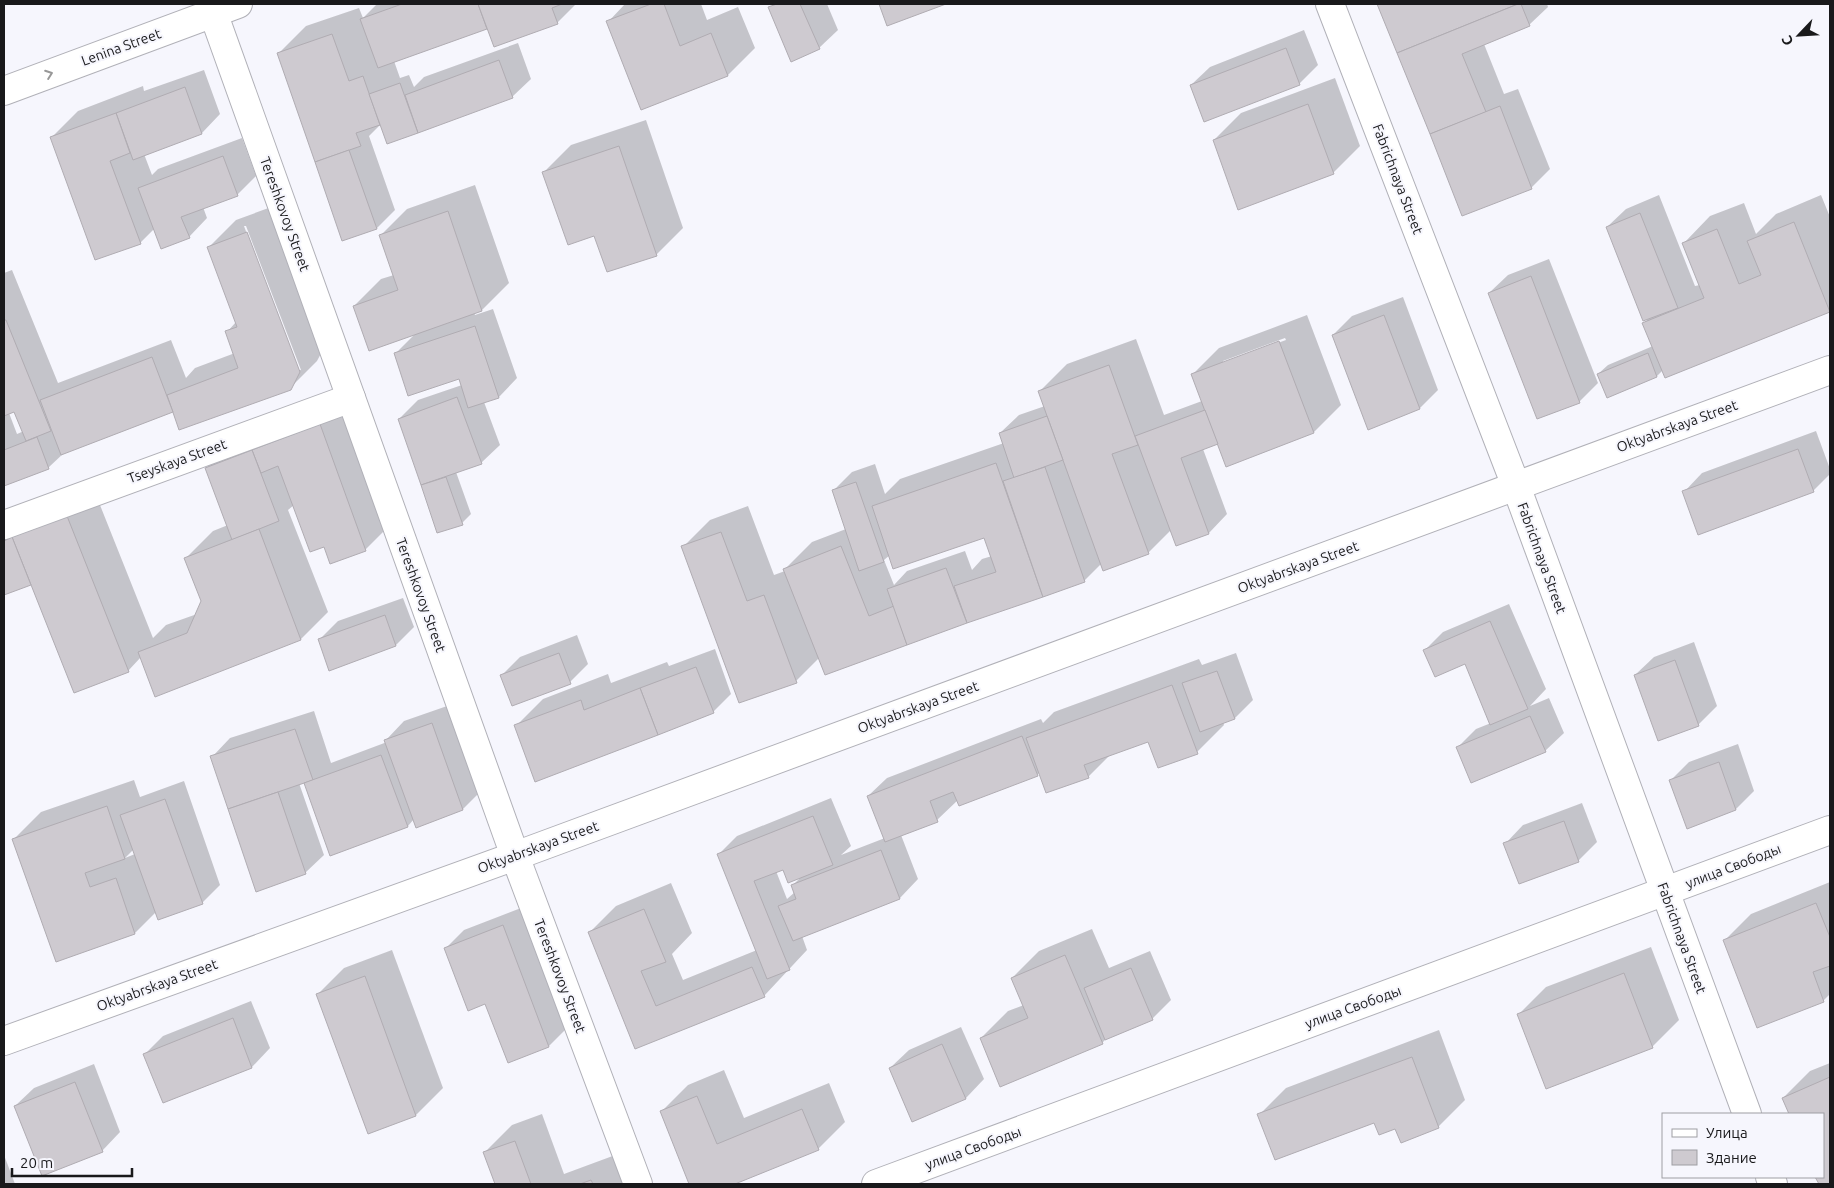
<svg xmlns="http://www.w3.org/2000/svg" width="1834" height="1188" viewBox="0 0 1834 1188" font-family="Ubuntu,sans-serif">
  <style>
    .shadow { fill: #0003; fill-rule: evenodd }
    .building { fill: #cecad0; stroke: #b0acb2 }
    .lines { fill: none; stroke-linecap: round; stroke-linejoin: round }
    .minor-casing { stroke: #b1b1b8; stroke-width: 30 }
    .minor { stroke: #fff; stroke-width: 28 }
    .oneway { stroke: #989898 }
    .labels { text-anchor: middle; stroke-width: 4; stroke-linejoin: round; paint-order: stroke }
    .street-label { font-size: 14px; fill: #19191b; stroke: #f6f6fd }
  </style>
  <rect width="100%" height="100%" fill="#f6f6fd"/>
  <g class="shadow">
    <path d="M377,4H576L557,23L488,27L394,61L400,78L409,75L414,87L424,77L518,43L531,79L512,97L388,142L381,124L369,136L395,210L377,228L279,53L306,26L359,8L363,18Z"/>
    <path d="M625,4H701L707,20L738,7L755,48L728,75L642,108L608,22Z"/>
    <path d="M774,4H827L838,30L819,48L770,8Z"/>
    <path d="M880,4H943L888,25Z"/>
    <path d="M1379,4H1547L1548,7L1529,25L1484,44L1504,94L1518,89L1550,169L1531,188L1463,215Z"/>
    <path d="M1304,30L1318,65L1299,84L1191,85L1210,67Z"/>
    <path d="M204,70L220,114L202,133L144,154L152,175L158,169L242,138L256,176L237,195L203,207L207,218L189,237L155,228L140,243L51,138L78,111L143,86L144,91Z"/>
    <path d="M1335,78L1360,146L1333,173L1214,140L1241,113Z"/>
    <path d="M646,120L683,228L656,255L595,234L544,172L571,145Z"/>
    <path d="M475,185L509,283L482,310L474,312L475,315L493,309L517,378L499,397L484,402L500,445L481,463L456,472L471,514L462,523L438,532L399,419L418,400L462,385L460,377L395,354L416,333L354,306L381,279L394,275L380,236L407,209Z"/>
    <path d="M1659,195L1695,286L1700,285L1684,243L1710,216L1744,203L1756,234L1776,214L1821,195L1830,217V311L1665,377L1663,370L1657,376L1607,396L1598,374L1608,365L1653,346L1644,323L1649,318L1607,227L1626,209Z"/>
    <path d="M274,206L326,344L317,361L290,388L174,410L65,452L48,468L4,485V273L12,270L58,383L171,340L186,378L195,368L235,353L227,332L236,322L209,247L236,220ZM244,226H246L301,370H298ZM15,410L24,431L17,434L9,413Z"/>
    <path d="M1549,259L1598,383L1579,402L1538,418L1489,293L1508,275Z"/>
    <path d="M1403,297L1438,390L1420,408L1333,335L1352,316Z"/>
    <path d="M1307,315L1341,405L1314,432L1218,443L1203,449L1227,514L1209,533L1177,545L1171,530L1148,553L1102,563L1084,581L966,622L819,658L796,681L683,547L710,520L748,506L774,575L785,571V569L812,542L846,529L833,491L852,472L875,464L885,494L900,479L1004,443L1000,433L1019,415L1045,406L1040,391L1067,364L1136,339L1164,415L1202,401L1192,375L1219,348ZM1285,338L1286,340L1223,363V361ZM985,536L992,556L982,559L972,570L965,551L907,571L894,585L884,560L890,555Z"/>
    <path d="M347,398L393,522L366,549L331,563L325,545L294,505L288,510L328,612L301,639L141,657L128,671L31,582L4,594V530L94,490L153,638L166,625L197,614L202,601L186,558L213,531L228,525L206,468L225,449Z"/>
    <path d="M1816,431L1830,469V474L1813,491L1684,492L1702,473Z"/>
    <path d="M403,598L414,627L396,645L319,640L338,621Z"/>
    <path d="M1509,604L1546,689L1530,706L1549,698L1564,733L1545,751L1457,748L1476,729L1491,723L1465,662L1425,650L1443,632Z"/>
    <path d="M577,635L588,664L570,682L501,676L520,657Z"/>
    <path d="M1694,642L1717,706L1698,725L1635,675L1654,657Z"/>
    <path d="M715,649L731,694L713,712L516,726L543,699L608,674L611,683L667,662L669,666Z"/>
    <path d="M1236,653L1253,700L1235,718L1223,722L1224,725L1197,752L1149,740L1111,754L1088,777L1040,772L1037,775L958,800L937,820L901,835L918,879L900,898L802,936L807,950L764,996L636,1048L589,933L616,906L671,883L692,933L672,954L683,980L757,950L719,854L737,836L831,798L851,846L841,855L885,838L868,796L887,778L1041,719L1043,723L1054,712L1199,659L1202,665ZM783,868L801,877L792,886L795,892L787,899L776,871Z"/>
    <path d="M450,705L481,791L463,809L414,819L408,826L331,854L305,782L299,783L324,855L305,873L256,890L212,757L230,738L314,711L331,763L387,742L386,740L404,721Z"/>
    <path d="M1738,744L1754,791L1736,809L1688,827L1670,781L1689,762Z"/>
    <path d="M134,780L140,797L184,781L220,885L202,903L156,912L135,933L56,961L14,839L41,812ZM133,850L135,854L125,858Z"/>
    <path d="M1582,803L1597,842L1578,861L1505,844L1523,825Z"/>
    <path d="M1830,882V994L1823,1001L1724,941L1751,914Z"/>
    <path d="M521,908L567,1028L549,1046L486,1002L445,949L464,930Z"/>
    <path d="M1092,929L1109,968L1150,951L1171,1000L1152,1019L1107,1038L1102,1043L981,1038L1008,1011L1024,1005L1012,978L1039,951Z"/>
    <path d="M1651,947L1679,1020L1652,1047L1519,1014L1546,987Z"/>
    <path d="M392,950L443,1088L416,1115L369,1132L317,995L344,968Z"/>
    <path d="M251,1001L270,1048L252,1067L163,1101L145,1054L163,1036Z"/>
    <path d="M961,1027L984,1079L966,1098L913,1121L890,1068L909,1050Z"/>
    <path d="M1439,1030L1465,1100L1438,1127H1396L1375,1122L1259,1115L1286,1088Z"/>
    <path d="M1830,1063V1184H1820L1817,1177H1823V1114H1790L1783,1098L1810,1071Z"/>
    <path d="M94,1064L120,1132L102,1151L15,1106L34,1088Z"/>
    <path d="M724,1070L744,1118L829,1083L845,1122L818,1149L731,1184H691L661,1112L688,1085Z"/>
    <path d="M542,1114L564,1174L618,1154L630,1184H497L485,1152L512,1125Z"/>
    <path d="M4,1155L15,1184H4Z"/>
  </g>
  <g class="building">
    <path d="M402,4H478L487,29L378,68L360,19Z"/>
    <path d="M478,4H562L552,8L558,24L494,47Z"/>
    <path d="M651,4H664L680,46L711,33L728,76L641,110L606,21Z"/>
    <path d="M777,4H800L820,49L791,62L768,7Z"/>
    <path d="M879,4H946L887,26Z"/>
    <path d="M1377,4H1518L1397,53Z"/>
    <path d="M1518,4H1521L1530,26L1462,54L1486,112L1430,134L1397,53Z"/>
    <path d="M332,34L349,81L363,76L380,125L356,133L361,146L315,162L277,53Z"/>
    <path d="M1286,48L1300,85L1204,122L1190,85Z"/>
    <path d="M499,60L513,98L418,133L405,95Z"/>
    <path d="M400,83L418,133L387,144L369,94Z"/>
    <path d="M185,87L202,134L133,160L116,113Z"/>
    <path d="M1308,104L1334,174L1238,210L1213,140Z"/>
    <path d="M1500,106L1532,189L1462,216L1430,134Z"/>
    <path d="M116,113L130,153L110,161L141,244L95,260L50,137Z"/>
    <path d="M619,146L657,256L607,272L594,236L568,245L542,172Z"/>
    <path d="M349,150L377,229L342,241L315,162Z"/>
    <path d="M223,156L238,196L181,217L190,238L161,249L138,188Z"/>
    <path d="M448,211L482,311L369,351L353,306L398,290L379,235Z"/>
    <path d="M1640,213L1678,308L1643,321L1606,227Z"/>
    <path d="M1794,222L1830,312L1665,378L1642,323L1704,298L1682,243L1717,229L1739,284L1761,275L1747,241Z"/>
    <path d="M247,232L300,372L291,390L179,430L167,395L238,368L225,331L237,327L207,247Z"/>
    <path d="M1531,276L1580,403L1537,419L1488,293Z"/>
    <path d="M1384,315L1420,409L1368,430L1332,335Z"/>
    <path d="M4,320H6L51,431L26,441L14,412L4,416Z"/>
    <path d="M475,326L499,398L468,408L459,379L408,396L394,353Z"/>
    <path d="M1279,341L1314,433L1226,467L1191,374Z"/>
    <path d="M1648,353L1657,377L1607,398L1597,374Z"/>
    <path d="M152,357L173,412L61,455L40,400Z"/>
    <path d="M1109,365L1138,445L1112,454L1149,554L1103,571L1038,391Z"/>
    <path d="M457,397L482,464L421,485L398,419Z"/>
    <path d="M1205,410L1218,444L1181,458L1209,534L1176,546L1135,436Z"/>
    <path d="M1047,416L1063,460L1014,478L999,433Z"/>
    <path d="M320,424L366,551L330,564L324,547L310,552L278,466L261,473L252,450Z"/>
    <path d="M37,437L49,469L4,486V450Z"/>
    <path d="M1798,449L1814,492L1698,535L1682,491Z"/>
    <path d="M252,450L279,521L232,540L205,468Z"/>
    <path d="M996,463L1043,597L967,623L954,586L996,572L984,538L893,569L872,506Z"/>
    <path d="M1045,467L1085,582L1043,597L1003,481Z"/>
    <path d="M446,477L463,525L437,533L421,485Z"/>
    <path d="M856,482L884,562L859,571L832,490Z"/>
    <path d="M67,516L129,672L74,693L12,537Z"/>
    <path d="M259,529L301,640L155,697L138,652L187,633L201,601L184,558Z"/>
    <path d="M721,532L747,601L764,595L797,683L739,703L681,546Z"/>
    <path d="M12,537L31,585L4,595V541Z"/>
    <path d="M841,546L869,616L894,606L907,645L825,675L783,569Z"/>
    <path d="M946,568L967,623L907,645L887,589Z"/>
    <path d="M385,615L396,646L329,671L318,639Z"/>
    <path d="M1490,621L1528,709L1490,725L1465,664L1435,677L1423,650Z"/>
    <path d="M559,653L571,684L512,706L500,675Z"/>
    <path d="M1675,660L1699,726L1658,741L1634,675Z"/>
    <path d="M696,667L714,713L658,735L640,688Z"/>
    <path d="M1217,671L1235,719L1200,732L1182,683Z"/>
    <path d="M1172,685L1198,754L1158,768L1148,742L1084,765L1089,778L1046,793L1026,738Z"/>
    <path d="M640,688L658,735L535,782L514,725L581,700L584,710Z"/>
    <path d="M1530,716L1546,752L1471,783L1456,747Z"/>
    <path d="M432,723L463,810L416,828L384,740Z"/>
    <path d="M295,729L313,780L228,809L210,756Z"/>
    <path d="M1022,736L1038,776L959,806L953,792L930,801L938,822L885,842L867,796Z"/>
    <path d="M381,755L408,827L330,856L304,783Z"/>
    <path d="M1719,762L1736,810L1687,829L1669,780Z"/>
    <path d="M278,792L306,874L256,892L228,809Z"/>
    <path d="M165,799L203,904L158,920L120,815Z"/>
    <path d="M107,806L125,859L85,873L90,887L116,878L135,934L56,962L12,839Z"/>
    <path d="M813,816L833,865L788,883L783,870L754,881L790,970L767,979L717,854Z"/>
    <path d="M1564,821L1579,862L1519,884L1503,843Z"/>
    <path d="M881,850L900,899L793,941L778,906L796,899L791,885Z"/>
    <path d="M1816,903L1830,937V966L1813,972L1824,1002L1757,1028L1723,940Z"/>
    <path d="M644,909L666,962L641,971L656,1006L752,967L765,997L635,1049L588,932Z"/>
    <path d="M503,925L549,1047L508,1063L485,1004L468,1011L444,948Z"/>
    <path d="M1065,955L1103,1044L1000,1087L980,1038L1028,1018L1011,978Z"/>
    <path d="M1131,968L1153,1020L1105,1040L1084,988Z"/>
    <path d="M1624,973L1653,1048L1546,1089L1517,1014Z"/>
    <path d="M365,976L416,1116L368,1134L316,994Z"/>
    <path d="M233,1018L252,1068L163,1103L143,1054Z"/>
    <path d="M942,1044L966,1099L912,1122L889,1068Z"/>
    <path d="M1412,1057L1439,1128L1401,1143L1395,1129L1379,1135L1374,1123L1275,1160L1257,1114Z"/>
    <path d="M1830,1077V1184H1819L1815,1177H1823V1114H1789L1782,1098Z"/>
    <path d="M75,1082L103,1152L42,1176L14,1106Z"/>
    <path d="M697,1096L717,1144L802,1109L819,1150L735,1184H689L660,1111Z"/>
    <path d="M515,1141L531,1184H495L483,1152Z"/>
    <path d="M591,1180L593,1184H580Z"/>
  </g>
  <g class="lines">
    <g class="minor-casing">
      <g id="minor">
        <path d="M210,4L515,856L638,1184"/>
        <path d="M1330,4L1516,486L1747,1114"/>
        <path d="M4,91L238,4"/>
        <path d="M4,525L351,398"/>
        <path d="M4,1041L515,856L1830,370"/>
        <path d="M1770,1177L1773,1184"/>
        <path d="M876,1184L1830,830"/>
      </g>
    </g>
    <use href="#minor" class="minor"/>
  </g>
  <defs><path id="oneway-chevron" d="M-2-3.5L2.5 0L-2 3.5" fill="none" stroke-width="1.6" stroke-linecap="round" stroke-linejoin="round" transform="scale(1.25)"/></defs>
  <use class="oneway" href="#oneway-chevron" transform="translate(49 74) rotate(-20)"/>
  <g class="labels">
    <g class="street-label">
      <text transform="translate(121 47) rotate(-20)" y="5">Lenina Street</text>
      <text transform="translate(1398 179) rotate(69)" y="5">Fabrichnaya Street</text>
      <text transform="translate(285 214) rotate(70)" y="5">Tereshkovoy Street</text>
      <text transform="translate(1677 426) rotate(-20)" y="5">Oktyabrskaya Street</text>
      <text transform="translate(177 461) rotate(-20)" y="5">Tseyskaya Street</text>
      <text transform="translate(1542 558) rotate(70)" y="5">Fabrichnaya Street</text>
      <text transform="translate(1298 567) rotate(-20)" y="5">Oktyabrskaya Street</text>
      <text transform="translate(421 595) rotate(70)" y="5">Tereshkovoy Street</text>
      <text transform="translate(918 707) rotate(-20)" y="5">Oktyabrskaya Street</text>
      <text transform="translate(538 847) rotate(-20)" y="5">Oktyabrskaya Street</text>
      <text transform="translate(1733 866) rotate(-21)" y="5">улица Свободы</text>
      <text transform="translate(1682 938) rotate(70)" y="5">Fabrichnaya Street</text>
      <text transform="translate(560 976) rotate(69)" y="5">Tereshkovoy Street</text>
      <text transform="translate(157 985) rotate(-20)" y="5">Oktyabrskaya Street</text>
      <text transform="translate(1353 1007) rotate(-20)" y="5">улица Свободы</text>
      <text transform="translate(973 1148) rotate(-20)" y="5">улица Свободы</text>
    </g>
  </g>
  <rect width="1834" height="1188" fill="none" stroke="#19191b" stroke-width="10"/>
  <rect x="1662" y="1113" width="162" height="65" fill="#f6f6fd" stroke="#9e9ea3"/>
  <rect x="1672" y="1129" width="25" height="8" fill="#ffffff" stroke="#9e9ea3"/>
  <text x="1706" y="1138" font-size="15" fill="#19191b">Улица</text>
  <rect x="1672" y="1150" width="25" height="15" fill="#cecad0" stroke="#9e9ea3"/>
  <text x="1706" y="1163" font-size="15" fill="#19191b">Здание</text>
  <g transform="translate(1799 35) rotate(245)" stroke="#f6f6fd" stroke-width="4" paint-order="stroke">
  <path d="M0-4L9 19L0 12L-9 19Z" fill="#19191b"/>
  <text y="-8" font-size="14" font-weight="bold" text-anchor="middle" fill="#19191b">С</text>
  </g>
  <path d="M12 1168v8h120v-8" fill="none" stroke="#19191b" stroke-width="2.5"/>
  <text x="20" y="1168" font-size="15" fill="#19191b" stroke="#f6f6fd" stroke-width="4" paint-order="stroke">20 m</text>
</svg>
